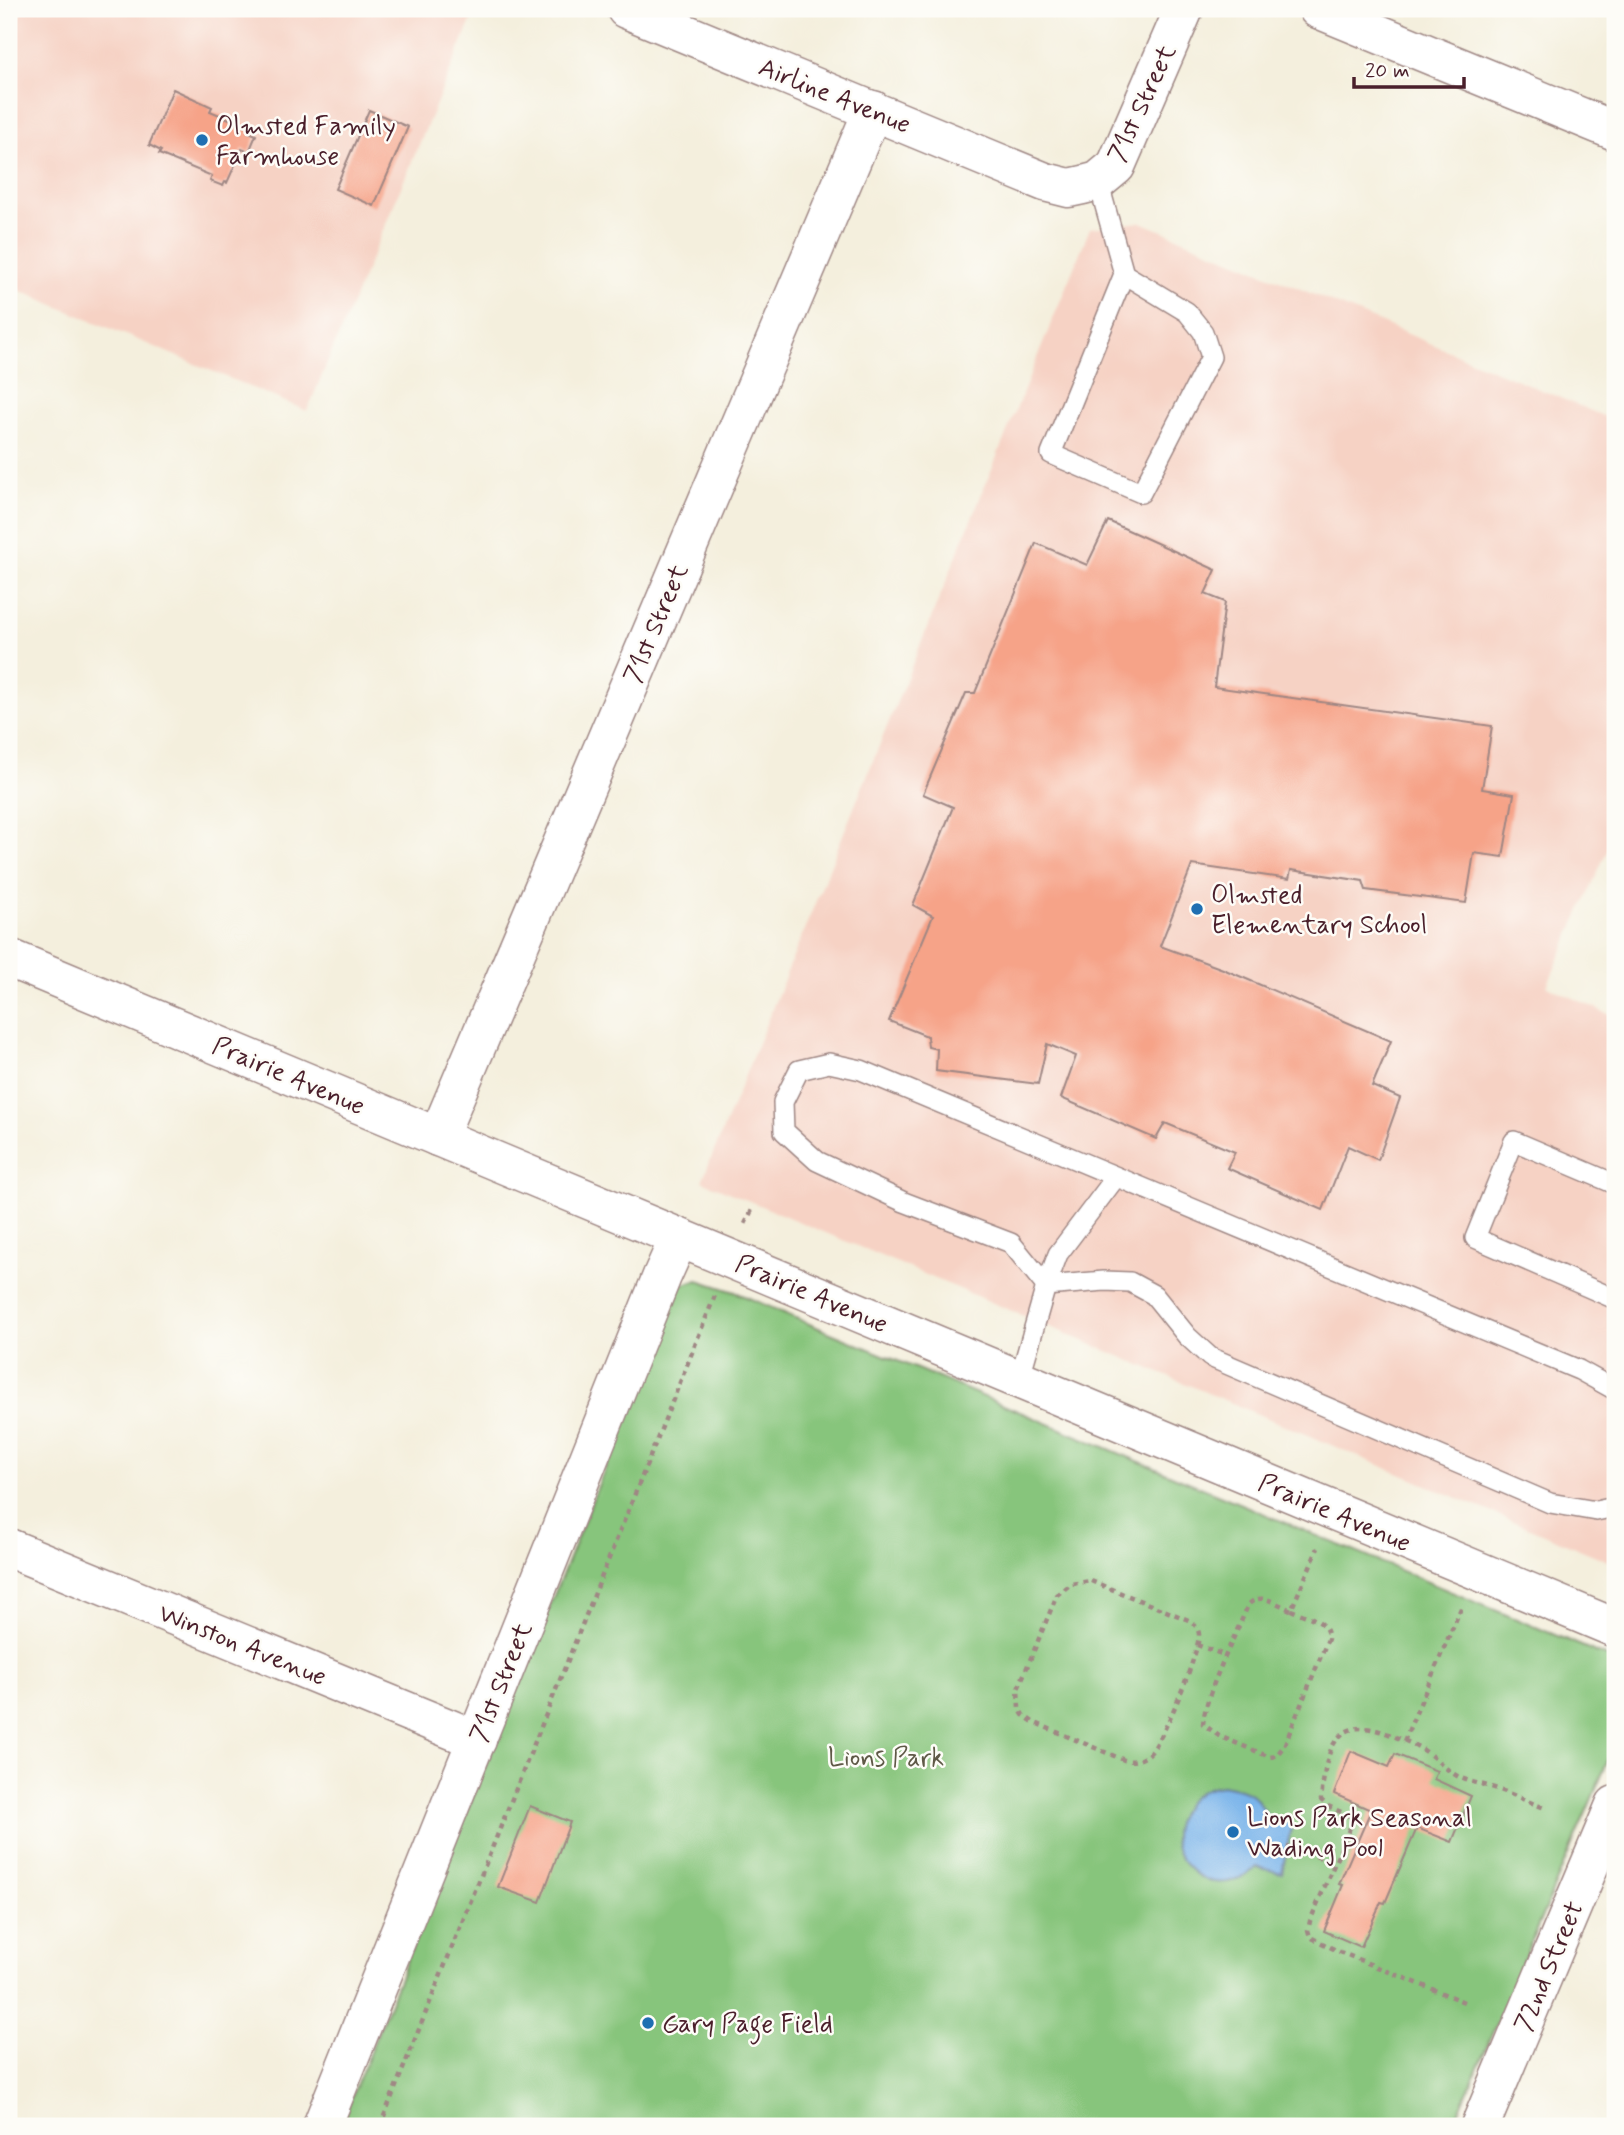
<svg xmlns="http://www.w3.org/2000/svg" width="1624" height="2135" viewBox="0 0 1624 2135" font-family="Mynerve,sans-serif">
  <style>
    .built { fill: #f6d2c4 }
    .green { fill: #87c57c; stroke: #687254; stroke-width: 2 }
    .water { fill: #79b4ea; stroke: #626a8a; stroke-width: 2 }
    .building { fill: #f6a388 }
    .lines { fill: none; stroke-linecap: round; stroke-linejoin: round }
    .service-casing { stroke: #9f8784; stroke-width: 22 }
    .minor-casing { stroke: #9f8784; stroke-width: 41 }
    .tertiary-casing { stroke: #9f8784; stroke-width: 41 }
    .path { stroke: #9f8784; stroke-width: 4.5; stroke-dasharray: 5 5; stroke-linecap: butt }
    .service { stroke: #fff; stroke-width: 19 }
    .minor { stroke: #fff; stroke-width: 38 }
    .tertiary { stroke: #fff; stroke-width: 38 }
    .poi-dot { fill: #1f6fb2; stroke: #fdfcf7; stroke-width: 2.5 }
    .labels { text-anchor: middle; stroke-width: 5; stroke-linejoin: round; paint-order: stroke }
    .street-label { font-size: 26px; fill: #4a1f2b; stroke: #fdfcf7 }
    .poi-label { font-size: 26px; fill: #4a1f2b; stroke: #fdfcf7; text-anchor: start }
    .park-label { font-size: 26px; fill: #5f5947; stroke: #fdfcf7 }
  </style>
  <rect width="100%" height="100%" fill="#fdfcf7"/>
  <filter id="ink" filterUnits="userSpaceOnUse"><feTurbulence type="fractalNoise" baseFrequency=".0143" numOctaves="2"/><feDisplacementMap in="SourceGraphic" scale="14" xChannelSelector="R" yChannelSelector="G"/><feConvolveMatrix kernelMatrix="1 2 1 2 8 2 1 2 1" color-interpolation-filters="sRGB"/></filter>
  <filter id="wash" filterUnits="userSpaceOnUse"><feTurbulence type="fractalNoise" baseFrequency=".00686" numOctaves="4" result="noise"/><feDisplacementMap in="SourceGraphic" scale="28" xChannelSelector="R" yChannelSelector="G"/><feGaussianBlur stdDeviation="1.57" result="paint"/><feColorMatrix in="noise" values="0 0 0 0 0 0 0 0 0 0 0 0 0 0 0 0 0 1.4 0 .05"/><feComposite in="paint" operator="in"/></filter>
  <g filter="url(#wash)">
    <rect width="100%" height="100%" fill="#f4efdd"/>
    <g class="built">
      <path d="M23,9H476L307,411L9,286V42Z"/>
      <path d="M1141,222L1615,421V833L1547,986L1615,1017V1564L702,1181L1090,228Z"/>
    </g>
    <path class="green" d="M698,1280L735,1292L814,1326L1615,1660V1744L1453,2126H340L675,1295L682,1284Z"/>
    <path class="water" d="M1222,1785C1250,1789 1257,1795 1269,1819L1292,1823L1282,1873L1257,1867C1233,1887 1208,1889 1186,1865C1181,1860 1177,1853 1175,1846C1169,1816 1193,1787 1222,1785Z"/>
    <g id="blocks">
      <g class="building">
        <path d="M173,89L212,107L210,111L251,128L249,132L256,135L249,152L242,149L227,183L225,182L223,186L210,181L212,176L159,154L161,151L149,145Z"/>
        <path d="M369,110L408,127L374,206L335,189Z"/>
        <path d="M1108,521L1216,570L1205,594L1225,602L1214,687L1492,726L1482,789L1514,794L1503,857L1474,853L1466,903L1366,890L1363,881L1291,870L1289,879L1192,865L1160,946L1223,969L1391,1041L1372,1086L1400,1098L1378,1160L1348,1146L1323,1210L1227,1168L1235,1152L1165,1123L1156,1139L1061,1098L1076,1056L1047,1044L1038,1084L936,1071L937,1049L928,1047L927,1036L889,1021L933,916L913,905L953,807L923,794L966,693H975L1036,543L1087,565Z"/>
        <path d="M1351,1751L1389,1767L1395,1754L1437,1771L1434,1779L1471,1796L1452,1842L1417,1828L1385,1903L1381,1902L1361,1947L1324,1931L1343,1885L1339,1884L1371,1810L1334,1794Z"/>
        <path d="M530,1806L570,1822L540,1902L498,1887Z"/>
      </g>
    </g>
  </g>
  <g filter="url(#ink)">
    <use href="#blocks" fill-opacity="0" stroke="#9f8784" stroke-width="2"/>
    <g class="lines">
      <g class="service-casing">
        <g id="service">
          <path d="M1098,181L1124,274L1051,454L1141,493L1211,357L1203,332L1187,312L1124,274"/>
          <path d="M1615,1184L1514,1141L1475,1238L1615,1299"/>
          <path d="M1046,1286L1011,1243L904,1202L817,1161L784,1131L783,1102L799,1070L829,1063L861,1070L1579,1370L1615,1390"/>
          <path d="M1046,1286L1104,1281L1130,1282L1154,1295L1187,1336L1210,1357L1550,1503L1596,1511L1615,1507"/>
          <path d="M1019,1380L1046,1286L1058,1254L1116,1177"/>
        </g>
      </g>
      <g class="minor-casing">
        <g id="minor">
          <path d="M626,9L1045,182L1069,188L1083,185L1098,181L1116,166L1184,9"/>
          <path d="M1318,9L1615,131"/>
          <path d="M9,958L1615,1628"/>
          <path d="M438,1137L873,110"/>
          <path d="M9,1548L477,1740"/>
          <path d="M322,2126L662,1276L679,1238"/>
        </g>
      </g>
      <g class="tertiary-casing">
        <path id="tertiary" d="M1480,2126L1615,1805"/>
      </g>
      <g class="path">
        <path d="M745,1224L752,1210"/>
        <path d="M1091,1581L1191,1621C1195,1625 1198,1628 1199,1634C1200,1651 1162,1744 1149,1754C1142,1760 1133,1762 1124,1760L1033,1722L1023,1715L1019,1708L1018,1689L1057,1595L1071,1584Z"/>
        <path d="M1291,1610C1304,1616 1330,1620 1328,1639L1284,1746L1276,1756L1270,1757L1219,1736L1203,1724C1206,1690 1235,1638 1248,1605C1261,1591 1276,1604 1291,1610L1318,1548"/>
        <path d="M1197,1645L1227,1656"/>
        <path d="M1404,1741L1461,1608"/>
        <path d="M1287,1847L1334,1862"/>
        <path d="M1464,2002L1340,1952L1310,1937L1308,1930L1310,1921L1354,1818L1328,1806L1321,1800C1326,1753 1332,1711 1391,1735C1402,1740 1415,1744 1425,1751C1437,1759 1446,1770 1459,1777C1472,1783 1487,1785 1500,1790C1515,1795 1530,1803 1545,1808"/>
        <path d="M380,2126L716,1293"/>
      </g>
      <use href="#service" class="service"/>
      <use href="#minor" class="minor"/>
      <use href="#tertiary" class="tertiary"/>
    </g>
  </g>
  <g class="poi-dot">
    <circle cx="202" cy="140" r="7"/>
    <circle cx="1197" cy="909" r="7"/>
    <circle cx="1233" cy="1832" r="7"/>
    <circle cx="648" cy="2023" r="7"/>
  </g>
  <g class="labels">
    <g class="street-label">
      <text transform="translate(835 95) rotate(22)" y="9">Airline Avenue</text>
      <text transform="translate(1141 103) rotate(-65)" y="9">71st Street</text>
      <text transform="translate(655 623) rotate(-67)" y="9">71st Street</text>
      <text transform="translate(289 1075) rotate(23)" y="9">Prairie Avenue</text>
      <text transform="translate(812 1293) rotate(23)" y="9">Prairie Avenue</text>
      <text transform="translate(1335 1512) rotate(23)" y="9">Prairie Avenue</text>
      <text transform="translate(243 1644) rotate(22)" y="9">Winston Avenue</text>
      <text transform="translate(500 1682) rotate(-68)" y="9">71st Street</text>
      <text transform="translate(1548 1966) rotate(-67)" y="9">72nd Street</text>
    </g>
    <g class="poi-label">
      <text x="216" y="134">Olmsted Family<tspan x="216" dy="30">Farmhouse</tspan></text>
      <text x="1211" y="903">Olmsted<tspan x="1211" dy="30">Elementary School</tspan></text>
      <text x="1247" y="1826">Lions Park Seasonal<tspan x="1247" dy="30">Wading Pool</tspan></text>
      <text x="662" y="2032">Gary Page Field</text>
    </g>
    <g class="park-label">
      <text x="886" y="1766">Lions Park</text>
    </g>
  </g>
  <rect width="1624" height="2135" fill="none" stroke="#fdfcf7" stroke-width="35"/>
  <path d="M1354 77v10h110v-10" fill="none" stroke="#4a1f2b" stroke-width="3.5"/>
  <text x="1365" y="77" font-size="21" fill="#4a1f2b" stroke="#fdfcf7" stroke-width="5" paint-order="stroke">20 m</text>
</svg>
